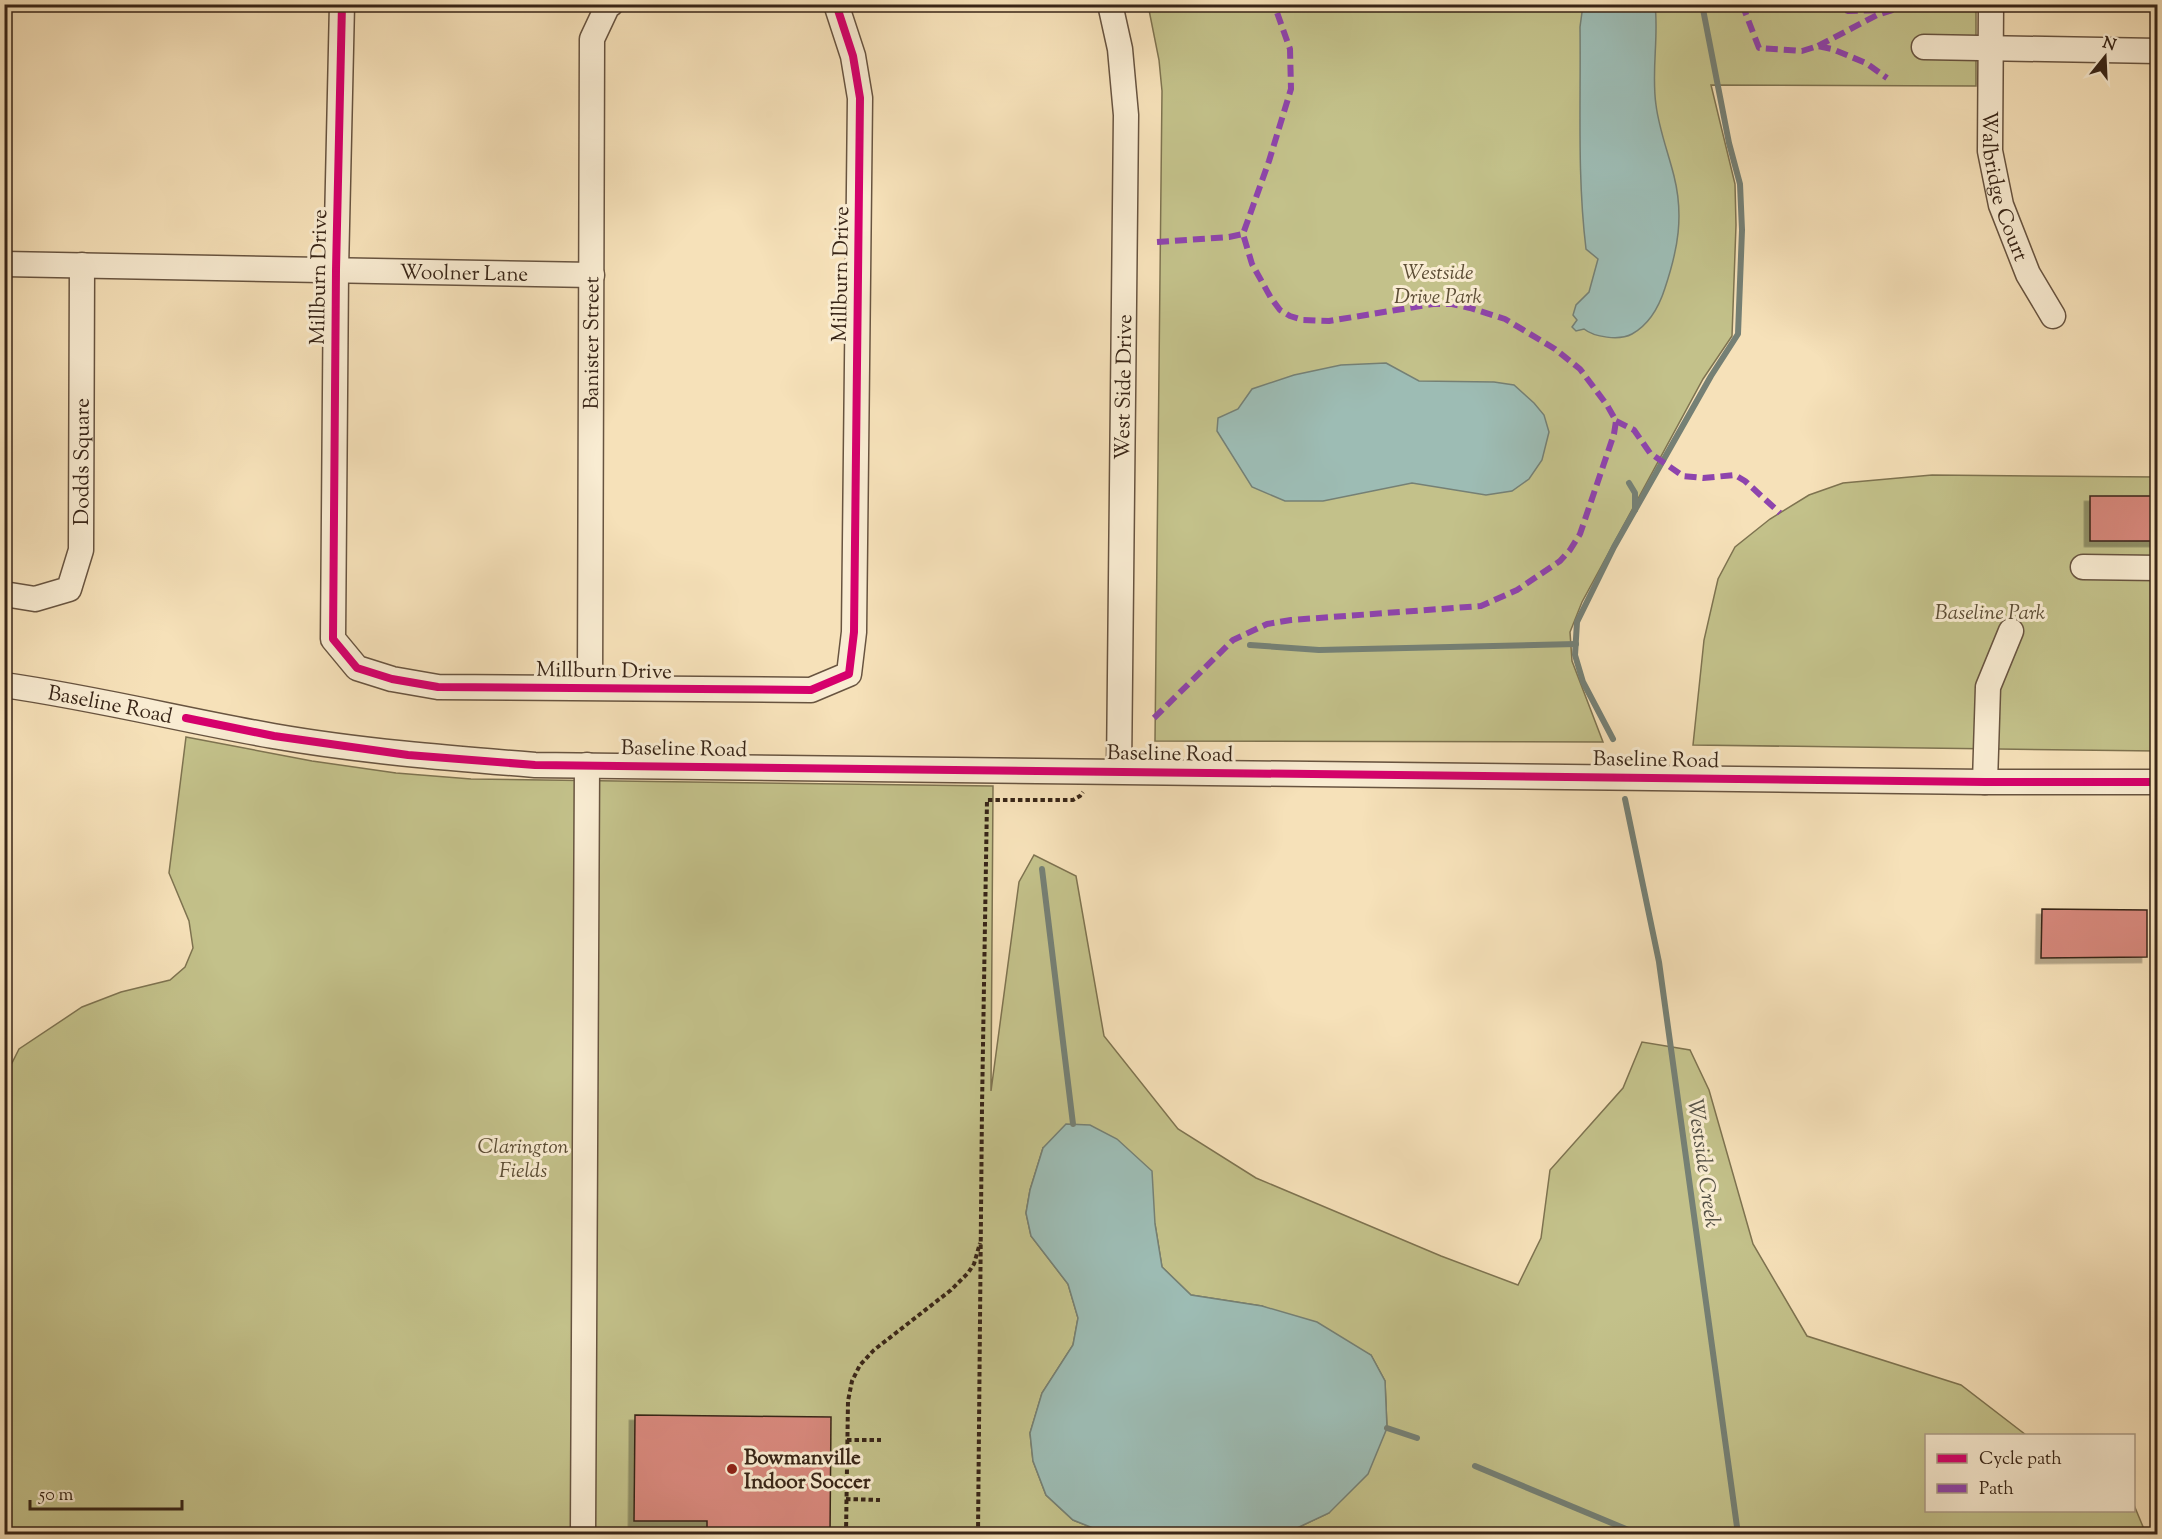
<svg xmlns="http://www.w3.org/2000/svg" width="2162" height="1539" viewBox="0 0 2162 1539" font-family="'Sorts Mill Goudy',serif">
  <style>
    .green { fill: #c3c18a; stroke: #7e7350; stroke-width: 1.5 }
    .water { fill: #9dbcb4; stroke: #758075; stroke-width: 1.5 }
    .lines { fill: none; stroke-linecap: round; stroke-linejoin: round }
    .stream { stroke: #758075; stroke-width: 6 }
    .building { fill: #d7887b; stroke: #382517; stroke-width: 1.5; filter: url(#shadow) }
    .minor-casing { stroke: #685440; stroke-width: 27 }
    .path { stroke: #382517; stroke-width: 4; stroke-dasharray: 4.5 3; stroke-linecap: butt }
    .minor { stroke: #f9ecd2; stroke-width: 24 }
    .quiet { stroke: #8e44ad; stroke-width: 6; stroke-dasharray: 12 6; stroke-linecap: butt }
    .cycleway-casing { stroke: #f9ecd2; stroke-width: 11 }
    .cycleway { stroke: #d6006c; stroke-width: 8 }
    .poi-dot { fill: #8f2418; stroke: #f9ecd2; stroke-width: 2 }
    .labels { text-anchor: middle; stroke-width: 6; stroke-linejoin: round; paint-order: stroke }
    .street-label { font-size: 21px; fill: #382517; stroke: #f9ecd2 }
    .park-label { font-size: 21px; font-style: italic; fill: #5b4c34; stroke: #f9ecd2 }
    .poi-label { font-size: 21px; font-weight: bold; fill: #382517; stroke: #f9ecd2; text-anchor: start }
    .water-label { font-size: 22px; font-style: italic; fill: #565246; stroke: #f9ecd2 }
  </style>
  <defs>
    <filter id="shadow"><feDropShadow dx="-5.5" dy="5.5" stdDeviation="0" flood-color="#0004"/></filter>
  </defs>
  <rect width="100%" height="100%" fill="#f6e1b9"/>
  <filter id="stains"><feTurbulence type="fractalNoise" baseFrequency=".00333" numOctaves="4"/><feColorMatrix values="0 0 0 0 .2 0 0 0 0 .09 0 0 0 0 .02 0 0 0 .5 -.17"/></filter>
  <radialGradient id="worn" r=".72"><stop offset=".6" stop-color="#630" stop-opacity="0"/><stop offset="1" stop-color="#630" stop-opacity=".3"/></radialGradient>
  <g class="green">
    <path d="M1148,5H1976V86L1711,85L1735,184L1736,225L1732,336L1703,379L1582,602L1570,632L1572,661L1603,742L1155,741L1162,91L1159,60Z"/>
    <path d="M1932,475L2157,477V751L1693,745L1704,640L1718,579L1735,547L1770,519L1809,495L1843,483Z"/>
    <path d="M186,737L312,761L396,773L471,779L993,786L991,1091L1019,882L1034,855L1076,876L1104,1036L1178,1129L1256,1178L1441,1256L1518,1285L1541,1238L1550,1170L1623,1088L1642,1042L1690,1050L1709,1090L1753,1244L1807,1336L1961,1385L2026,1435L1926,1436V1510H2134V1505L2146,1534H1284L1329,1513L1387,1428L1385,1381L1371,1355L1262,1306L1191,1295L1162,1267L1155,1224L1043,1148L1030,1190L1026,1213L1031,1236L1068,1284L1078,1318L1073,1345L1042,1393L1030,1433L1033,1461L1046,1495L1073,1520L1108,1534H5L4,1079L19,1049L82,1007L121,992L170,980L185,967L193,948L189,921L169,873Z"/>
  </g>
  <g class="water">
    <path d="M1583,5H1655C1659,38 1651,71 1656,105C1659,129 1668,152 1674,176C1684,216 1678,249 1665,288C1659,307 1650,324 1632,334C1619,341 1594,337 1584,329L1576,331L1572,327L1577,320L1573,315L1576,305L1589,292L1598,259L1586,249C1577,175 1581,101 1580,27Z"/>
    <path d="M1386,363L1419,381L1494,382L1514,385L1534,403L1544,415L1549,432L1542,460L1529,479L1512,491L1486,495L1412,483L1323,501H1285L1252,487L1217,431L1218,418L1238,409L1252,389L1294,375L1341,365Z"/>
    <path d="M1066,1124L1090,1125L1117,1139L1152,1171L1155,1224L1162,1267L1191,1295L1262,1306L1317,1322L1371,1355L1385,1381L1387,1428L1368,1474L1329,1513L1284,1534H1108L1073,1520L1046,1495L1033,1461L1030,1433L1042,1393L1073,1345L1078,1318L1068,1284L1031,1236L1026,1213L1030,1190L1043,1148Z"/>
  </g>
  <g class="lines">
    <g class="stream">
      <path d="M1635,510L1711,376L1738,334L1742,230L1740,184L1729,143L1702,4"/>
      <path d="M1250,645L1319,650L1576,644"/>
      <path d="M1613,739L1583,682L1575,655L1577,622L1614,547L1635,510V493L1629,483"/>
      <path d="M1625,799L1659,962L1738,1534"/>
      <path d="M1042,869L1073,1124"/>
      <path d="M1387,1428L1417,1438"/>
      <path d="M1475,1466L1638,1534"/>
    </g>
  </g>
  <g class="building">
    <rect x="2090" y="496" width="67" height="45"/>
    <path d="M2042,909L2147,910V957L2041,958Z"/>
    <path d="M635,1415L831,1417L830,1534H707V1521H634Z"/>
  </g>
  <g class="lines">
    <g class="minor-casing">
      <g id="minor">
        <path d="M342,4L336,270L333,639L357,668L392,679L438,687L811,690L849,674L854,632L860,98L853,56L836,4"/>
        <path d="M1110,4L1120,49L1126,115L1119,770"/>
        <path id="s1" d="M1991,4L1990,151L2001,205L2028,274L2053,316"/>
        <path d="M1924,47L2158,51"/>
        <path id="s2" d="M4,264L592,275"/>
        <path d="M2083,567L2158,568"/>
        <path id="s3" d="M4,594L35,599L69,589L81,550L82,265"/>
        <path id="s4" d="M4,685C95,698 183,720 273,736C359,751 447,758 535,765L1985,782H2158"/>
        <path id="s5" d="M590,687L592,39L608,5L611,4"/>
        <path d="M1985,782L1988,687L2011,631"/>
        <path d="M583,1534L587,765"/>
      </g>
    </g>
    <g class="path">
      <path d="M847,1440H881"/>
      <path d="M846,1499L880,1500"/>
      <path d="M846,1534L848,1401L852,1381L860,1365L874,1350L951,1290L968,1273L974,1264L980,1243"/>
      <path d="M978,1534L982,1107L987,800H1073L1080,796L1083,792"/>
    </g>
    <use href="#minor" class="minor"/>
    <g class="quiet">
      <path d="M1742,4L1759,48L1802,51L1818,46L1832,49L1866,63L1887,78"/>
      <path d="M1829,4L1848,11L1881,10"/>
      <path d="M1818,46L1877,15L1893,10"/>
      <path d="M1157,242L1229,237L1243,234"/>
      <path d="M1616,421L1634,430L1650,453L1683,476L1703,478L1735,475L1745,481L1780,513"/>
      <path d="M1154,718L1233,640L1267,624L1291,620L1481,606L1517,590L1560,561L1570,550L1580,534L1614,434L1616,421L1607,405L1580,369L1555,349L1505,319L1470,308L1452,304H1433L1329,321L1303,320L1290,316L1280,310L1271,298L1252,264L1243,234L1269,161L1291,89L1290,49L1274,4"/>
    </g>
    <g class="cycleway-casing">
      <g id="cycleway">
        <path d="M342,4L336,270L333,639L357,668L392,679L438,687L811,690L849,674L854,632L860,98L853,56L836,4"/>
        <path d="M186,718L274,736L408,755L535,765L1985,782H2158"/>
      </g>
    </g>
    <use href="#cycleway" class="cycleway"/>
  </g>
  <circle class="poi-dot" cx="732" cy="1469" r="6"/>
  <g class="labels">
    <g class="street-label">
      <text dy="7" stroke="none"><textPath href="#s1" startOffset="184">Walbridge Court</textPath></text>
      <text dy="7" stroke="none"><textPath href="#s2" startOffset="460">Woolner Lane</textPath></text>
      <text transform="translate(840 274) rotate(-89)" y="7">Millburn Drive</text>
      <text transform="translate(318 277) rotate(-89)" y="7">Millburn Drive</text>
      <text dy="7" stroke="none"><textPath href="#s5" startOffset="344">Banister Street</textPath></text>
      <text transform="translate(1123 387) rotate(-89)" y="7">West Side Drive</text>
      <text dy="7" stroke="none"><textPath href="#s3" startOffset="196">Dodds Square</textPath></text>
      <text transform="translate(604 670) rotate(1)" y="7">Millburn Drive</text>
      <text dy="7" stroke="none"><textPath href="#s4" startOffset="108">Baseline Road</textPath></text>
      <text transform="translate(684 748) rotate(1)" y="7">Baseline Road</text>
      <text transform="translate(1170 753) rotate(1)" y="7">Baseline Road</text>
      <text transform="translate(1656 759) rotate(1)" y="7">Baseline Road</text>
    </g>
    <g class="park-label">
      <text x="1438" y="279">Westside<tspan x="1438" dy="24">Drive Park</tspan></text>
      <text x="1990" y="619">Baseline Park</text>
      <text x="523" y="1153">Clarington<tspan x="523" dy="24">Fields</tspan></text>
    </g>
    <g class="poi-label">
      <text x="744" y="1464">Bowmanville<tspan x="744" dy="24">Indoor Soccer</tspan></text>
    </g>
    <g class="water-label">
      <text transform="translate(1705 1163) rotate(82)" y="8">Westside Creek</text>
    </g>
  </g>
  <rect width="2162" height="1539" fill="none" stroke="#f6e1b9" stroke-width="24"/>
  <rect x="6" y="6" width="2150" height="1527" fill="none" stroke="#382517" stroke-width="3"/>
  <rect x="12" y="12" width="2138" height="1515" fill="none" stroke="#382517" stroke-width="1.5"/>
  <rect x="1925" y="1434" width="210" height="78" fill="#f9ecd2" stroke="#ac9c87" stroke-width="1.5"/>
  <rect x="1937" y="1454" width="30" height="9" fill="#d6006c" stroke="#ac9c87" stroke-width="1.5"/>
  <text x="1979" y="1464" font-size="18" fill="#382517">Cycle path</text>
  <rect x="1937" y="1484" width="30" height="9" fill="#8e44ad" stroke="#ac9c87" stroke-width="1.5"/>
  <text x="1979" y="1494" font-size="18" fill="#382517">Path</text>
  <g transform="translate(2105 57) rotate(18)" stroke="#f9ecd2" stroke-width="4.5" paint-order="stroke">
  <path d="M0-4.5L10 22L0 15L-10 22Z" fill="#382517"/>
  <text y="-9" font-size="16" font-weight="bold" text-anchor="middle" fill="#382517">N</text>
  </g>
  <path d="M30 1500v9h152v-9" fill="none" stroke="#382517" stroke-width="3"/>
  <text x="39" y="1500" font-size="18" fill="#382517" stroke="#f9ecd2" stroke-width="4.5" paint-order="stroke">50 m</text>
  <rect width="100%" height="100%" filter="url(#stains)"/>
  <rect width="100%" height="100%" fill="url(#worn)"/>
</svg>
